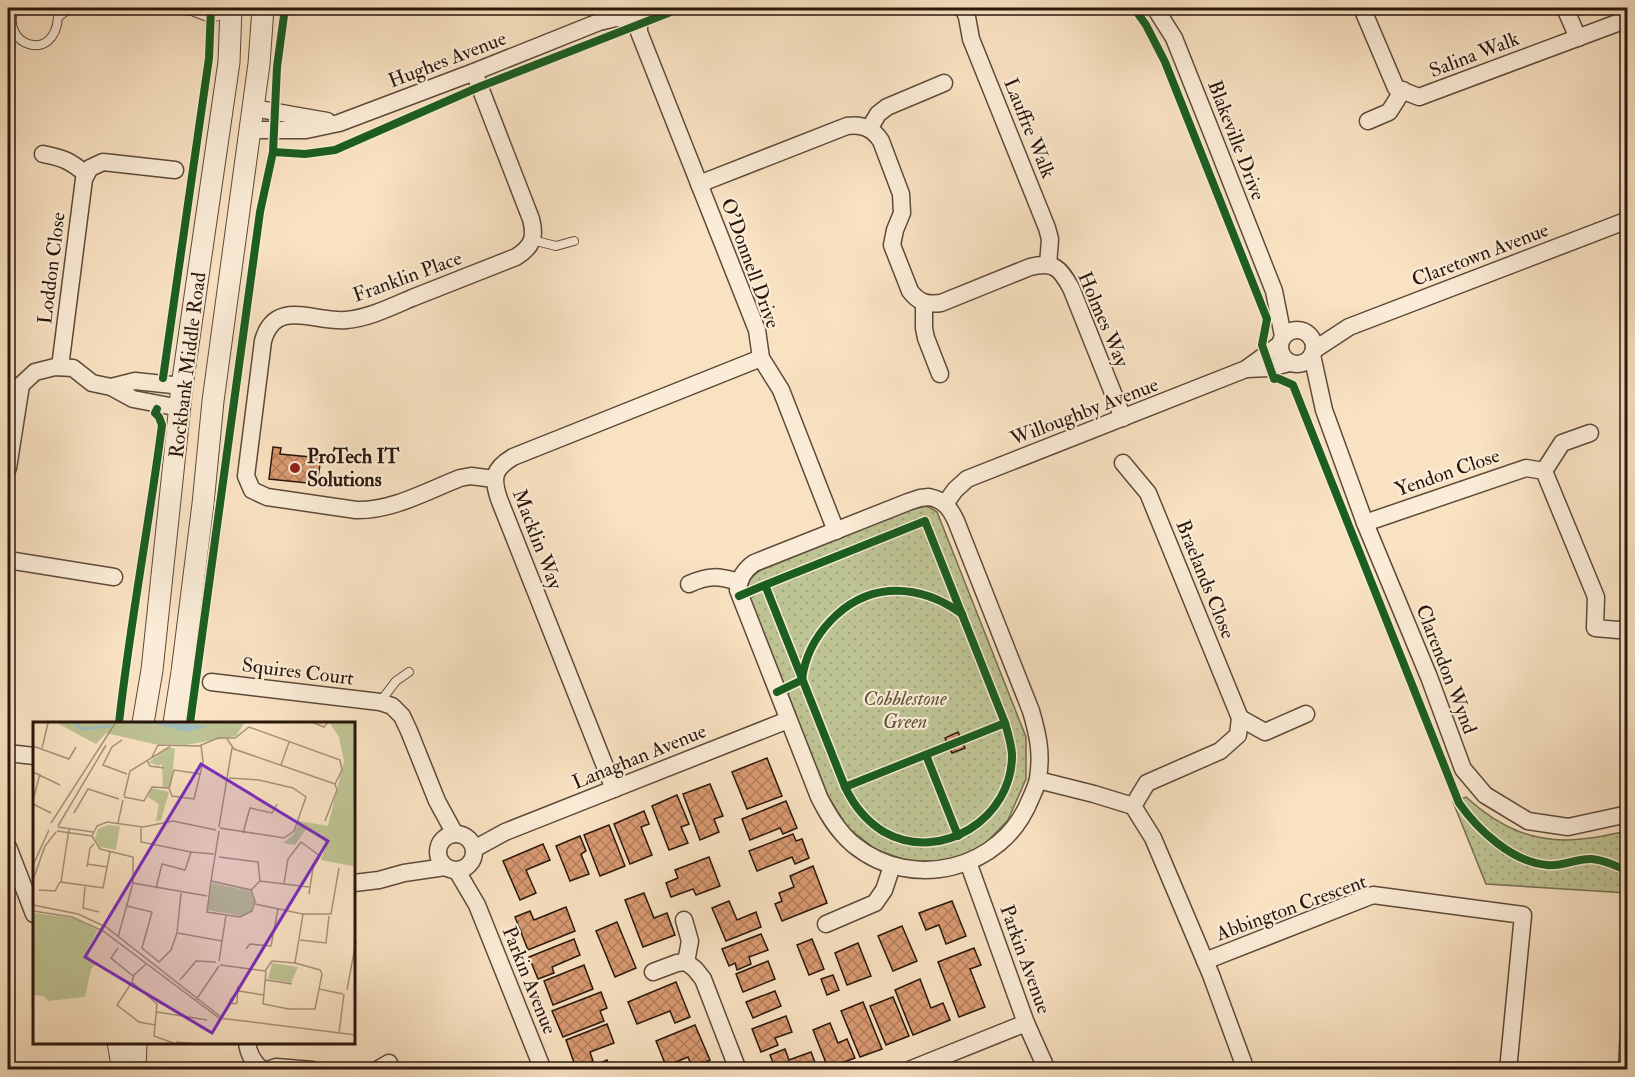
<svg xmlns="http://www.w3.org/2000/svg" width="1635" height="1077" viewBox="0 0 1635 1077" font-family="'IM FELL Double Pica',serif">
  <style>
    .grass { fill: url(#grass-dots); stroke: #746d50; stroke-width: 1.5 }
    .building { fill: url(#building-cross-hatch); stroke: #2a170c; stroke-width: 1.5 }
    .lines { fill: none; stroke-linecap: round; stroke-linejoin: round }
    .service-casing { stroke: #5e4a3a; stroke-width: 10 }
    .minor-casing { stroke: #5e4a3a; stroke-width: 19 }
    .tertiary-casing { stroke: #5e4a3a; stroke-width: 23 }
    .service { stroke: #fbecd7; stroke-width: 8 }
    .minor { stroke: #fbecd7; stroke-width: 16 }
    .tertiary { stroke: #fbecd7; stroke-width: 21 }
    .cycleway-casing { stroke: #fbecd7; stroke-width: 11 }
    .cycleway { stroke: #1b5e20; stroke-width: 8 }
    .poi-dot { fill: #8f2418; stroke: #fbecd7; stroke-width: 2 }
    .labels { text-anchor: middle; stroke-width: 4.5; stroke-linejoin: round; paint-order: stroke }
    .street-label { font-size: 20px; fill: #2a170c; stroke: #fbecd7 }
    .poi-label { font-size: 20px; font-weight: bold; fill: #2a170c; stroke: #fbecd7; text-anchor: start }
    .park-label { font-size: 20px; font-style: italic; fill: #5e533b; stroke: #fbecd7 }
    .inset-river { fill: none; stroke: #a0bcbb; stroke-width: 3 }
    .inset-road { fill: none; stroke: #a69179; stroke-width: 1.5 }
    .view { fill: #7b2cbf; fill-opacity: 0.15; stroke: #7b2cbf; stroke-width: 3 }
    .inset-edge { fill: none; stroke: #2a170c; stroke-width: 3 }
  </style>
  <defs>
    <pattern id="grass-dots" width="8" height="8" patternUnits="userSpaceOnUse" patternTransform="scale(1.5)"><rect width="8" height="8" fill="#bec393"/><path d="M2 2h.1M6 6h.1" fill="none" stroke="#a3a77e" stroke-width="1.8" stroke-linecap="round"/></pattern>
    <pattern id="building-cross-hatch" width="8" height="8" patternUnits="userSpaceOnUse" patternTransform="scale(1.5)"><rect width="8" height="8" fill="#da9a72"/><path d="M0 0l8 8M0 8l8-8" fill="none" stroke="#b17d5c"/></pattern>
  </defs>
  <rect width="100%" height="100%" fill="#f9e2c2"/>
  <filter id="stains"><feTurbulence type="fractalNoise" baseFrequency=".00333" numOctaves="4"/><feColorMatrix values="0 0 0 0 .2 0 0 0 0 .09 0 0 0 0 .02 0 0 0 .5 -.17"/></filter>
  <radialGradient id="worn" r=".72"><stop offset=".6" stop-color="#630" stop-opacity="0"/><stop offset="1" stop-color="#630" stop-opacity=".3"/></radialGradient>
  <g class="grass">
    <path d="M927,506L937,512L943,527L1026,737V779L1008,820L985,844L963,856L942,861H907L875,849L847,827L828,796L747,592C748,581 751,576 761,570L913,509Z"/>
    <path d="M1466,797C1500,828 1535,844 1581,839C1597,838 1612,834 1627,831V893L1486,884L1453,802Z"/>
    <path d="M1627,910V1069H1618Z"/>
  </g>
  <g class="building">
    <path d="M273,447L281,448L280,454L321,458L317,484L269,479Z"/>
    <path d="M958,732L965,748L952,753L945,738Z"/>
    <path d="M767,758L782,796L747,809L732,772Z"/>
    <path d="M710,784L723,816L714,819L719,832L700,840L683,794Z"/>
    <path d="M677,795L689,824L681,827L688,843L669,850L652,806Z"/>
    <path d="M786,801L797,828L783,834L780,828L750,840L742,819Z"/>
    <path d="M644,811L649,824L641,827L652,855L630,864L614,824Z"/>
    <path d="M609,825L625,866L600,876L584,835Z"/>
    <path d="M793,834L796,841L802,839L809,858L795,864L792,857L757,871L749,851Z"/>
    <path d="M580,836L586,851L581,854L589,874L570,881L556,846Z"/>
    <path d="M543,844L550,860L526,870L536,893L520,900L503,861Z"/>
    <path d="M709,857L720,886L696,895L693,889L671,897L666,883L678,878L675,870Z"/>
    <path d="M813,866L827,903L782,921L775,904L782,901L779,893L794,887L790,876Z"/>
    <path d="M644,893L654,918L667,913L675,935L643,947L625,900Z"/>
    <path d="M729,901L737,920L756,912L761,927L726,941L712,908Z"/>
    <path d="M952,901L966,936L946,944L939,925L926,930L919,913Z"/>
    <path d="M566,907L575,931L528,950L515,917L530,911L534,920Z"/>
    <path d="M617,922L636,968L615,977L596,931Z"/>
    <path d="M902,926L917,961L893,971L878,936Z"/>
    <path d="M761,934L768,950L749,957L751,964L737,970L735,963L729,966L722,949Z"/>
    <path d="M574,939L580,955L552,967L554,973L538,979L529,957Z"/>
    <path d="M812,939L824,969L809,975L797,945Z"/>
    <path d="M858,943L871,976L847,985L835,953Z"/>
    <path d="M974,948L981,965L970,969L985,1007L959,1017L938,962Z"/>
    <path d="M768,961L775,979L743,992L736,974Z"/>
    <path d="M584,965L593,989L553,1005L544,981Z"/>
    <path d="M833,975L839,990L827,995L821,979Z"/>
    <path d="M920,979L931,1008L943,1003L950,1020L913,1035L895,990Z"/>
    <path d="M676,982L690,1017L675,1023L670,1011L637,1024L628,1002Z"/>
    <path d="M775,991L781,1006L753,1018L746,1002Z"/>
    <path d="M601,992L607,1008L600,1011L604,1021L563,1037L552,1011Z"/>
    <path d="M893,997L909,1036L886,1045L870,1006Z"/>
    <path d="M863,1002L882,1049L860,1057L841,1011Z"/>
    <path d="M786,1016L792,1032L775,1038L778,1045L761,1052L752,1029Z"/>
    <path d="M830,1023L838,1043L847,1039L855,1058L828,1068L813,1030Z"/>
    <path d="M607,1024L614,1043L590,1052L593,1061L576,1068L566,1040Z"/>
    <path d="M695,1025L710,1060L692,1067L688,1057L666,1066L656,1041Z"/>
    <path d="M785,1049L789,1060L811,1052L818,1070H776L770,1055Z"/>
    <path d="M607,1060L611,1070H584Z"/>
  </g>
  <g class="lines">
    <g class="service-casing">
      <g id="service">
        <path d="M14,8C0,46 55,64 58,17L70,8"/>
        <path d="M167,8L192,11L210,18L231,13"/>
        <path d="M532,240L556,246L574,241"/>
        <path d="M380,702L396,681L409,672"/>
      </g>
    </g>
    <g class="minor-casing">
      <g id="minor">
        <path d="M645,8L639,20V32L757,330L761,358L781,390L836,531"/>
        <path d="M963,8L967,17L971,39L1047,228L1050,239L1048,265"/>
        <path d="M1155,8L1174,38L1213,136L1274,291L1283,336"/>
        <path d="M1362,8L1396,88L1419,97L1628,19"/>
        <path d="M1565,8L1578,38"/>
        <path d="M474,72L531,219C536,238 532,247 516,257C481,271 447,284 412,298C391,307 369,318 346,320C315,323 275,297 263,341L246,476L252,490L267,497L356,510C392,511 427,491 460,478L471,476L494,479"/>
        <path d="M253,108L327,121"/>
        <path d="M1368,121L1389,112L1403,90"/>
        <path d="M869,129L878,114L887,107L944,83"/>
        <path d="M250,130H306L339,123L474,72L599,22L616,18L639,20"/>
        <path d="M43,154C64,158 70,161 86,174"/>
        <path d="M699,184L847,126C862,124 873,128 881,141L901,194L902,213L895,230L892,245L910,291C918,302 927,305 941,303L1030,267C1054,261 1060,268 1071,288L1123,418"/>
        <path d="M924,303V328L926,338L940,374"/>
        <circle cx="1297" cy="347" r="17"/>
        <path d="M1314,350L1349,327L1628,220"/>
        <path d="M1312,355L1324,410L1365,523L1429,677L1463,769L1485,795L1528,821L1568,827L1628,814"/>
        <path d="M60,367L84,179L90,168L103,162L175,170"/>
        <path d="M1246,369L1270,368L1289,363"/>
        <path d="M111,387L135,381L182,386"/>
        <path d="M1123,463L1148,493L1240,718L1238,735L1220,751L1147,783L1133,806"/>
        <path d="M8,468L21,385L35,372L55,367L73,368L92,383L111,387L133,399L180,408"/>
        <path d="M1544,471L1562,443L1590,433"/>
        <path d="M929,497C944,500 950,508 956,521L1031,711C1038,735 1042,753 1038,778C1037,786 1033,793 1030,800C1002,870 912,892 854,845C838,832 828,815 819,797L738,590C739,578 744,570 754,563L908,502L920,498Z"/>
        <path d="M945,504L955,490L967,479L1246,369L1279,345"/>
        <path d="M1365,523L1526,468L1544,471L1596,597L1595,628L1618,630L1628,628"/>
        <path d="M8,560L114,577"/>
        <path d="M689,584C709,575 718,576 739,582"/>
        <path d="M211,682L380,702L392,706L402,716L409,731L437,801L455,834"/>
        <path d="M1240,718L1265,732L1306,714"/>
        <path d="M8,753L34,756"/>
        <path d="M1038,780L1094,794L1133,806L1153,838L1211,975L1246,1070"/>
        <path d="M614,789L499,499C492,478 493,469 513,457L761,358"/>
        <circle cx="456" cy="852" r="18"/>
        <path d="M8,847L34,914"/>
        <path d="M474,849L505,832L788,720"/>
        <path d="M968,862L1026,1023L1047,1070"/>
        <path d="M457,871L477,905L543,1070"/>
        <path d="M354,883L379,880L404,873L445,867"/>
        <path d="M684,920L690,941L686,962"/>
        <path d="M826,924L875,903L884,890L892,866"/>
        <path d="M1205,961L1373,895L1523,915L1508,1070"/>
        <path d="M653,972L677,963L686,962L695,969L703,979L738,1070"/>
        <path d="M247,1042C248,1054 253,1062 262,1070"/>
        <path d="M267,1070L276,1067L313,1070"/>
        <path d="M377,1070L389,1063"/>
        <path d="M909,1070L1026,1023"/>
      </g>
    </g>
    <g class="tertiary-casing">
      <g id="tertiary">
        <path d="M143,723L152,670L182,386L229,62L231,8"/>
        <path d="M174,723L182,672L203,504L213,401L259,64L263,8"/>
        <path d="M118,1042L121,1059L124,1070"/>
        <path d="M135,1070L136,1042"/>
      </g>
    </g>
    <use href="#service" class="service"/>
    <use href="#minor" class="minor"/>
    <use href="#tertiary" class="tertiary"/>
    <g class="cycleway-casing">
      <g id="cycleway">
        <path d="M1134,8L1146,25L1165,62L1267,319L1262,345L1274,379L1277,378L1293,385L1459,803C1478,830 1512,862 1547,865C1562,867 1577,858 1592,859C1604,860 1617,866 1628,871"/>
        <path d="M273,152L305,154L335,150L479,87L681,8"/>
        <path d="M163,378L209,58L211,8"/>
        <path d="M739,596L765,585L925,521L1005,723L845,787L765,585"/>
        <path d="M777,692L802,680C807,637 844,595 889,591C916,589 940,598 962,614"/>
        <path d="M119,723C130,623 149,525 162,425L159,417L155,413L157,409"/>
        <path d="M190,723L260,212L273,152L277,67L285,8"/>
        <path d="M926,755L958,836"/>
        <path d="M845,787C854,806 866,821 884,832C941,864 1013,818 1012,754C1011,743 1008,733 1005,723"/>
      </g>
    </g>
    <use href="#cycleway" class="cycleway"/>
  </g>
  <circle class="poi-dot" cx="295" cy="468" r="6"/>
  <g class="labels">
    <g class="street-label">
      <text transform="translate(1474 54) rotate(-21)" y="7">Salina Walk</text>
      <text transform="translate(447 59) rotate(-21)" y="7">Hughes Avenue</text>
      <text transform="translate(1030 128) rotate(68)" y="7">Lauffre Walk</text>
      <text transform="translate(1237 140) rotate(69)" y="7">Blakeville Drive</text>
      <text transform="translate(1480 254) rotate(-21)" y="7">Claretown Avenue</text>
      <text transform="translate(751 263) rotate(70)" y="7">O'Donnell Drive</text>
      <text transform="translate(51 268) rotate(-83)" y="7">Loddon Close</text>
      <text transform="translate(407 276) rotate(-20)" y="7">Franklin Place</text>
      <text transform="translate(1104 319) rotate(67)" y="7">Holmes Way</text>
      <text transform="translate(187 365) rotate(-83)" y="7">Rockbank Middle Road</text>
      <text transform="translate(1084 411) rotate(-21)" y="7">Willoughby Avenue</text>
      <text transform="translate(1447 472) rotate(-19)" y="7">Yendon Close</text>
      <text transform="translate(538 539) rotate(69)" y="7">Macklin Way</text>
      <text transform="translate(1206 579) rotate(68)" y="7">Braelands Close</text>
      <text transform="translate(1447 669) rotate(69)" y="7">Clarendon Wynd</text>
      <text transform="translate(298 671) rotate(7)" y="7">Squires Court</text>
      <text transform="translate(639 756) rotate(-22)" y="7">Lanaghan Avenue</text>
      <text transform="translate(1291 907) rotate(-20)" y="7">Abbington Crescent</text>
      <text transform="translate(1026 959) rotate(70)" y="7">Parkin Avenue</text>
      <text transform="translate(530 980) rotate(68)" y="7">Parkin Avenue</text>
    </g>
    <g class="poi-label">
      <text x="307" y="463">ProTech IT<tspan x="307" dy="23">Solutions</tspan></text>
    </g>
    <g class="park-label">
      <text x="905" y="705">Cobblestone<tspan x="905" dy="23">Green</tspan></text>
    </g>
  </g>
  <g transform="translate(33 722)">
    <rect width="322" height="322" fill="#f9e2c2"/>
    <path d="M22,0H212L203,14L153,23L121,22L73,11L63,22ZM296,0H322L320,144L288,138L294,121L273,107L262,123L250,121L261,112L266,99L295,104L311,39L306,15ZM135,26H142L138,64L130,65L129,42L125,44L116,40ZM118,66L136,70L128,98L123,99L126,82L115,75ZM75,103L87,104L83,128L67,125L62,116L65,107ZM179,161L217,169L221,179L218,189L210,194L174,188ZM0,191L40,196L65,208L53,230L62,243L58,247L52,275L15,279L11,274L0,273ZM239,241L265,245L258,261L235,257Z" fill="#bec393"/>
    <path d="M4,201L34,206L31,225L1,220ZM24,231L41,237L50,252L44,268L26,274L10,272L0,265V238Z" fill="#bec393"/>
    <path d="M131,0L176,4L153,10L124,2H84Z" fill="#a0bcbb"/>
    <path class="inset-river" d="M40,0L49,7L78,4"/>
    <path class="inset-road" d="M279,0L291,5L295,0M194,17L201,27L302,62M89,18L79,25L70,43L94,52M0,24L36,37L43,25M9,26L15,1M119,35L125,23L166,24L185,16H202L216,5L307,38L309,48L302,62M114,38L117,44L131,46M248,43L256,20M0,50L27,63M136,66L141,48L168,52M91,74L97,49L138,24M91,75L111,79L119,65L136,66L139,74L161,77L170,40L168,23M0,78L7,52M0,82L18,91M41,91L55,67L86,77M292,99L304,68L302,62M18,101L83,0M85,101L90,78M25,104L73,23M25,105L60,110M108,105V120L158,130M186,105L199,26M187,106L251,116L261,109L273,75L260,66L226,58L196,56M36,107L28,160L70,166L77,130M24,109L59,114M210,111L217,86L239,91L244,82M186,135L225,140L227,159M54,142L74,145M0,143L16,108M54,145L57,126L61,122M0,158L12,124L23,110M178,159L218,168L222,179L219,189L207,195L174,190ZM178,159L186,109M251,161L255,137L268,120L287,134L280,146L276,172M52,165L50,186L66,190M123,166L129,142L152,148L158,130L181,132M6,168L22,169L27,160M218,168L227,159L276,165M148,171L144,211L189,219M174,174L100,161V135L67,127L59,114L64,104L74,100L110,105L140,99L183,108M0,183L45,192L73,205L188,295M94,184L119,190L109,226L126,240L138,228L144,211M0,189L39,195L70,209L186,296L323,313M270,192H298L306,146M85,215L100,161M267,218L293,221L296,194M85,226L78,236L100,254M213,227L217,222L238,224L245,187M186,239L193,193M113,242L101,253L99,260L124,282L121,314L143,322M187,243L232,249L239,239L262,241L270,192L222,182M233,249L230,282L256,287M147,258L163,239L183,240M233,258L259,262M99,260L84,283L106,300L122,303M286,267L310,272M314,268L323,219M163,278L186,244M200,282L197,278L206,269L231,273M200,282L204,281L205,264M255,287H282L289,252L287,248L262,241M124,290L174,298M306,311L311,272M143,320L165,322"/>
    <path class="view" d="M168,42L295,119L179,311L52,235Z"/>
    <rect width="322" height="322" class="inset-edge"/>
  </g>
  <rect width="1635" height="1077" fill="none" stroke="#f9e2c2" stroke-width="30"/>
  <rect x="9" y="9" width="1617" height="1059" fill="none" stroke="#2a170c" stroke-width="3"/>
  <rect x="15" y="15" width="1605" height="1047" fill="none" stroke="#2a170c" stroke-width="1.5"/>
  <rect width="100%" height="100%" filter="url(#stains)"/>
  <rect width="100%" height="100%" fill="url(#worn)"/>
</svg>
